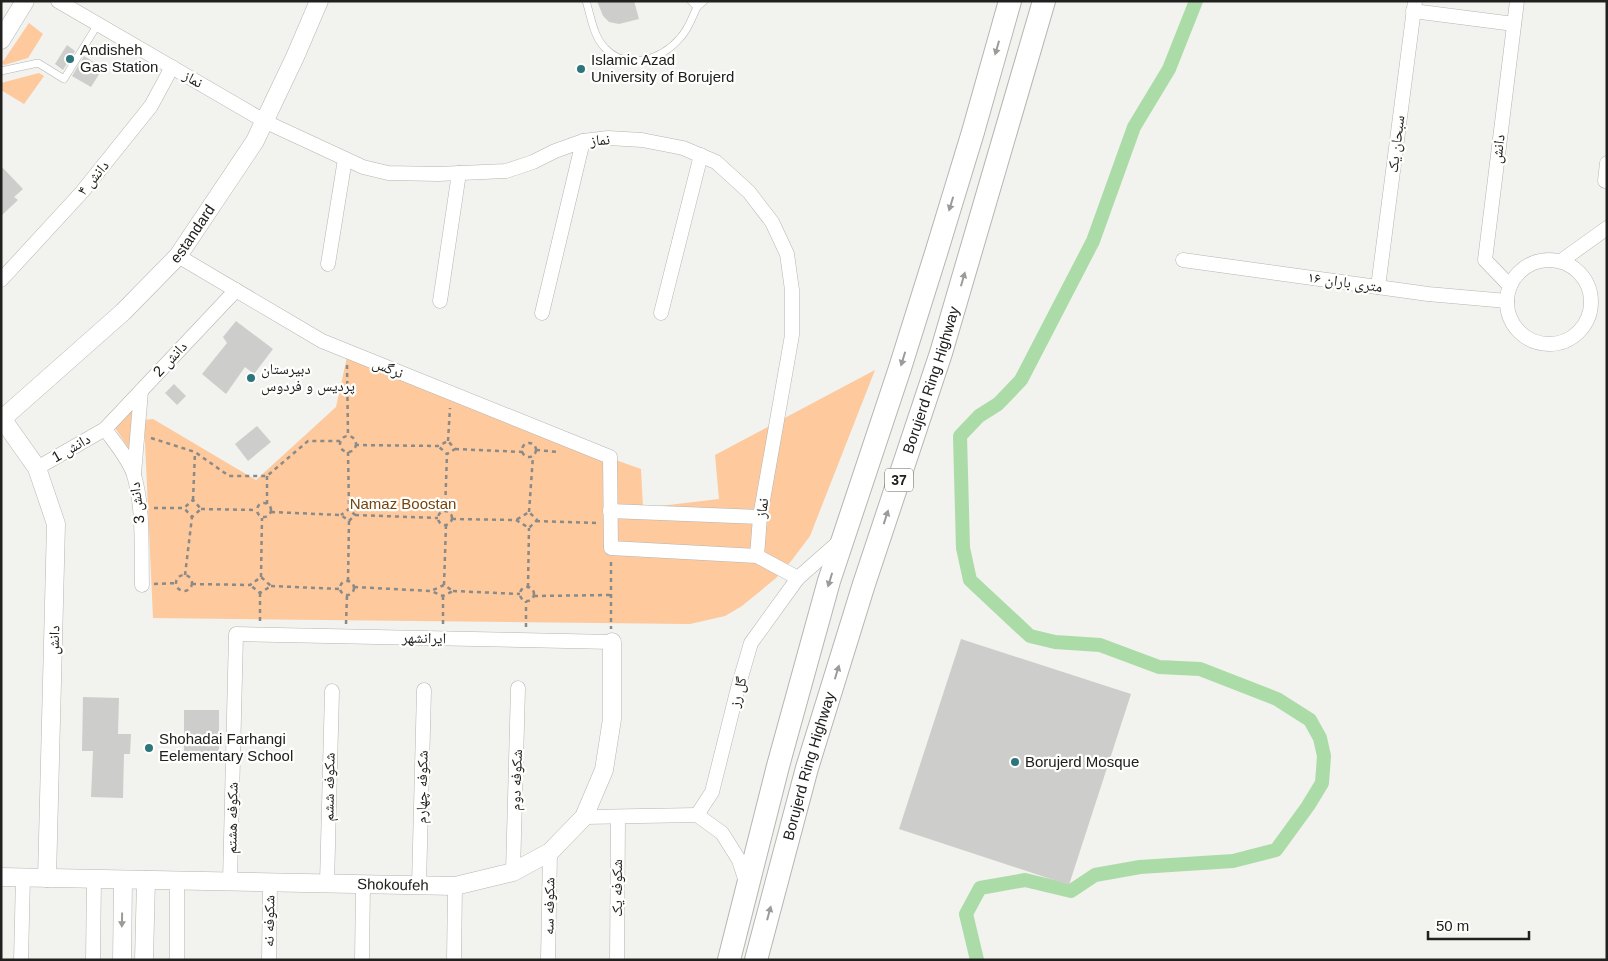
<svg xmlns="http://www.w3.org/2000/svg" width="1608" height="961" viewBox="0 0 1608 961" font-family="Helvetica,'Noto Naskh Arabic',sans-serif">
  <style>
    .green { fill: #fdc99d }
    .lines { fill: none; stroke-linecap: round; stroke-linejoin: round }
    .canal { stroke: #abdba7; stroke-width: 14 }
    .building { fill: #cdcecb }
    .service-casing { stroke: #b5b5b2; stroke-width: 8 }
    .minor-casing { stroke: #b5b5b2; stroke-width: 15 }
    .tertiary-casing { stroke: #b5b5b2; stroke-width: 19 }
    .trunk-casing { stroke: #b5b5b2; stroke-width: 24 }
    .path { stroke: #8a8a88; stroke-width: 2.5; stroke-dasharray: 4 4; stroke-linecap: butt }
    .service { stroke: #fff; stroke-width: 7 }
    .minor { stroke: #fff; stroke-width: 14 }
    .tertiary { stroke: #fff; stroke-width: 18 }
    .trunk { stroke: #fff; stroke-width: 22 }
    .oneway { fill: #9b9b9a }
    .poi-dot { fill: #2b757c; stroke: #fffffe; stroke-width: 2 }
    .labels { text-anchor: middle; stroke-width: 4.5; stroke-linejoin: round; paint-order: stroke }
    .shield { fill: #fffffe; stroke: #636362; stroke-width: 1 }
    .shield-label { font-size: 14px; font-weight: bold; fill: #20201f }
    .poi-label { font-size: 15px; fill: #20201f; stroke: #fffffe; text-anchor: start }
    .street-label { font-size: 15px; fill: #20201f; stroke: #fffffe }
    .park-label { font-size: 15px; fill: #75440e; stroke: #fffffe }
  </style>
  <rect width="100%" height="100%" fill="#f2f2ee"/>
  <g class="green">
    <path d="M29,23L43,34L28,58L4,65L2,63Z"/>
    <path d="M39,73L44,76L24,104L1,90V83Z"/>
    <path d="M347,357L596,453L641,469L643,508L719,499L715,455L875,370L810,536L792,560L776,578L742,606L725,616L690,624L153,618L144,420L153,419L256,480L336,407Z"/>
    <path d="M132,408L131,452L114,426Z"/>
  </g>
  <g class="lines">
    <path class="canal" d="M977,960L966,914L980,888L1025,880L1071,891L1095,875L1140,867L1233,861L1276,850L1308,806L1322,783L1324,756L1320,738L1310,720L1277,699L1200,669L1159,667L1100,645L1055,642L1030,636L970,580L963,548L960,436L979,416L998,404L1021,380L1093,241L1134,127L1169,69L1196,1"/>
  </g>
  <g class="building">
    <path d="M597,1H634L639,19L619,24L609,22L603,16Z"/>
    <path d="M67,45L75,51L63,70L55,64Z"/>
    <path d="M84,56L103,68L91,87L72,76Z"/>
    <path d="M1,166L23,189L14,197L18,200L1,216Z"/>
    <path d="M236,321L273,349L254,374L245,367L226,394L202,374L227,343L223,337Z"/>
    <path d="M174,384L186,396L177,405L165,393Z"/>
    <path d="M257,426L271,442L248,461L235,444Z"/>
    <path d="M961,639L1131,694L1069,885L899,829Z"/>
    <path d="M83,697L119,698L118,734H131L130,754H124L123,798L91,797L93,751H82Z"/>
    <path d="M184,710H219V762L196,763V758H184Z"/>
  </g>
  <g class="lines">
    <g class="service-casing">
      <g id="service">
        <path d="M586,1C591,16 593,36 605,48C626,71 661,60 680,38C688,30 692,18 697,7"/>
        <path d="M691,1L697,7L704,1"/>
        <path d="M1,71L38,63L64,79L98,24"/>
      </g>
    </g>
    <g class="minor-casing">
      <g id="minor">
        <path d="M58,1L266,122L363,167L388,173L438,174L506,171L533,162L555,151L583,141L608,138L642,140L683,148L716,162L749,192L772,222L787,254L792,290V335L760,517L757,556L798,578"/>
        <path d="M1413,11L1514,24"/>
        <path d="M1605,181L1607,163"/>
        <path d="M178,256L322,341L610,457L611,548L757,556"/>
        <path d="M1183,260L1428,294L1507,301"/>
        <circle cx="1549" cy="302" r="42"/>
        <path d="M1561,261L1607,228"/>
        <path d="M328,264L345,159"/>
        <path d="M1,280L82,192L151,106L172,67"/>
        <path d="M1510,286L1485,260L1517,1"/>
        <path d="M1378,287L1415,1"/>
        <path d="M440,301L459,173"/>
        <path d="M542,313L583,141"/>
        <path d="M661,313L701,155"/>
        <path d="M105,429C115,443 129,459 134,475C144,510 141,549 142,585"/>
        <path d="M37,468L105,429L236,290"/>
        <path d="M134,474L141,391"/>
        <path d="M610,511L760,517"/>
        <path d="M697,815L712,792L739,684L751,643L798,578L840,541"/>
        <path d="M584,817L697,815L722,833L739,860L747,885"/>
        <path d="M513,872L518,688"/>
        <path d="M230,881L236,634L612,642"/>
        <path d="M327,883L332,691"/>
        <path d="M419,885L424,690"/>
        <path d="M21,960L23,877"/>
        <path d="M93,960L94,879"/>
        <path d="M177,960V880"/>
        <path d="M269,960L270,882"/>
        <path d="M362,960L363,884"/>
        <path d="M454,960L455,886"/>
        <path d="M548,960L550,852"/>
        <path d="M617,960L618,817"/>
      </g>
    </g>
    <g class="tertiary-casing">
      <g id="tertiary">
        <path d="M1,40L25,1"/>
        <path d="M1,417L37,468L56,524L47,878"/>
        <path id="s1" d="M1,420L123,312L178,256L255,141L295,57L319,1"/>
        <path id="s2" d="M1,877L455,886L513,872L550,852L584,817L604,770L612,719V642"/>
        <path d="M122,960L123,880"/>
        <path d="M144,960L146,880"/>
      </g>
    </g>
    <g class="trunk-casing">
      <g id="trunk">
        <path d="M729,960L778,766L829,581L900,368L937,250L973,132L1010,1"/>
        <path id="s3" d="M756,960L807,768L864,584L941,353L1044,1"/>
      </g>
    </g>
    <g class="path">
      <path d="M347,365L348,436"/>
      <circle cx="348" cy="444" r="8"/>
      <path d="M151,438L195,452L229,476H267L308,441H340"/>
      <path d="M448,441L450,408"/>
      <circle cx="529" cy="450" r="7"/>
      <path d="M355,445L438,446L448,441L455,449L447,454L438,446"/>
      <path d="M455,449L523,452"/>
      <path d="M536,450L559,452"/>
      <path d="M348,452L349,509"/>
      <path d="M267,476V504"/>
      <path d="M193,500L195,452"/>
      <circle cx="264" cy="510" r="7"/>
      <path d="M154,508H184L193,500L201,509L192,517L184,508"/>
      <path d="M201,509L257,510"/>
      <path d="M445,511L447,454"/>
      <circle cx="445" cy="518" r="7"/>
      <path d="M271,512L341,515L349,521L355,515L349,509L341,515"/>
      <path d="M529,512L533,456"/>
      <path d="M355,515L438,518"/>
      <path d="M452,519L516,520L529,528L537,520L529,512L516,520"/>
      <path d="M536,521L597,523"/>
      <path d="M611,562V629"/>
      <path d="M185,575L192,517"/>
      <circle cx="184" cy="583" r="8"/>
      <path d="M261,577L262,518"/>
      <circle cx="347" cy="588" r="7"/>
      <path d="M348,581L349,521"/>
      <path d="M154,584L177,583"/>
      <path d="M192,584L250,585L261,577L271,586L260,593L250,585"/>
      <path d="M444,585L446,525"/>
      <path d="M271,586L340,589"/>
      <circle cx="527" cy="594" r="7"/>
      <path d="M354,587L431,591L443,596L453,591L444,585L431,591"/>
      <path d="M528,587L529,528"/>
      <path d="M453,591L520,594"/>
      <path d="M443,596V625"/>
      <path d="M534,596L611,595"/>
      <path d="M260,621V593"/>
      <path d="M346,624L347,595"/>
      <path d="M526,627V601"/>
    </g>
    <use href="#service" class="service"/>
    <use href="#minor" class="minor"/>
    <use href="#tertiary" class="tertiary"/>
    <use href="#trunk" class="trunk"/>
  </g>
  <defs><path id="oneway-solid" d="M-6-.8H1V-3.2L6.5 0L1 3.2V.8H-6Z" transform="scale(1.25)"/></defs>
  <g class="oneway">
    <use href="#oneway-solid" transform="translate(997 48) rotate(106)"/>
    <use href="#oneway-solid" transform="translate(951 204) rotate(107)"/>
    <use href="#oneway-solid" transform="translate(963 279) rotate(-74)"/>
    <use href="#oneway-solid" transform="translate(903 359) rotate(107)"/>
    <use href="#oneway-solid" transform="translate(886 517) rotate(-72)"/>
    <use href="#oneway-solid" transform="translate(830 580) rotate(107)"/>
    <use href="#oneway-solid" transform="translate(837 672) rotate(-73)"/>
    <use href="#oneway-solid" transform="translate(769 913) rotate(-75)"/>
    <use href="#oneway-solid" transform="translate(122 920) rotate(91)"/>
  </g>
  <g class="poi-dot">
    <circle cx="70" cy="59" r="5"/>
    <circle cx="581" cy="69" r="5"/>
    <circle cx="251" cy="378" r="5"/>
    <circle cx="149" cy="748" r="5"/>
    <circle cx="1015" cy="762" r="5"/>
  </g>
  <g class="labels">
    <rect class="shield" x="885" y="468.5" width="28" height="23" rx="4"/>
    <g class="shield-label">
      <text x="899" y="485">37</text>
    </g>
    <g class="poi-label">
      <text x="80" y="55">Andisheh<tspan x="80" dy="17">Gas Station</tspan></text>
      <text x="591" y="65">Islamic Azad<tspan x="591" dy="17">University of Borujerd</tspan></text>
      <text x="261" y="374">دبیرستان<tspan x="261" dy="17">پردیس و فردوس</tspan></text>
      <text x="159" y="744">Shohadai Farhangi<tspan x="159" dy="17">Eelementary School</tspan></text>
      <text x="1025" y="767">Borujerd Mosque</text>
    </g>
    <g class="street-label">
      <text transform="translate(193 79) rotate(30)" y="5">نماز</text>
      <text transform="translate(600 140) rotate(-4)" y="5">نماز</text>
      <text transform="translate(1396 144) rotate(-83)" y="5">سبحان یک</text>
      <text transform="translate(1498 149) rotate(-83)" y="5">دانش</text>
      <text transform="translate(93 178) rotate(-50)" y="5">دانش ۴</text>
      <text dy="5" stroke="none"><textPath href="#s1" startOffset="268">estandard</textPath></text>
      <text transform="translate(1345 282) rotate(8)" y="5">۱۶ متری باران</text>
      <text transform="translate(170 359) rotate(-47)" y="5">دانش 2</text>
      <text transform="translate(388 368) rotate(22)" y="5">نرگس</text>
      <text dy="5" stroke="none"><textPath href="#s3" startOffset="606">Borujerd Ring Highway</textPath></text>
      <text transform="translate(71 448) rotate(-30)" y="5">دانش 1</text>
      <text transform="translate(137 503) rotate(-97)" y="5">دانش 3</text>
      <text transform="translate(762 508) rotate(-81)" y="5">نماز</text>
      <text transform="translate(424 638) rotate(1)" y="5">ایرانشهر</text>
      <text transform="translate(54 640) rotate(-88)" y="5">دانش</text>
      <text transform="translate(738 692) rotate(-75)" y="5">گل رز</text>
      <text dy="5" stroke="none"><textPath href="#s3" startOffset="201">Borujerd Ring Highway</textPath></text>
      <text transform="translate(516 780) rotate(-88)" y="5">شکوفه دوم</text>
      <text transform="translate(329 787) rotate(-89)" y="5">شکوفه ششم</text>
      <text transform="translate(422 787) rotate(-89)" y="5">شکوفه چهارم</text>
      <text transform="translate(232 818) rotate(-89)" y="5">شکوفه هشتم</text>
      <text dy="5" stroke="none"><textPath href="#s2" startOffset="392">Shokoufeh</textPath></text>
      <text transform="translate(617 888) rotate(-90)" y="5">شکوفه یک</text>
      <text transform="translate(549 906) rotate(-89)" y="5">شکوفه سه</text>
      <text transform="translate(269 921) rotate(-89)" y="5">شکوفه نه</text>
    </g>
    <g class="park-label">
      <text x="403" y="509">Namaz Boostan</text>
    </g>
  </g>
  <rect width="1608" height="961" fill="none" stroke="#20201f" stroke-width="5"/>
  <path d="M1428 931v8h101v-8" fill="none" stroke="#20201f" stroke-width="2.5"/>
  <text x="1436" y="931" font-size="15" fill="#20201f" stroke="#fffffe" stroke-width="4" paint-order="stroke">50 m</text>
</svg>
